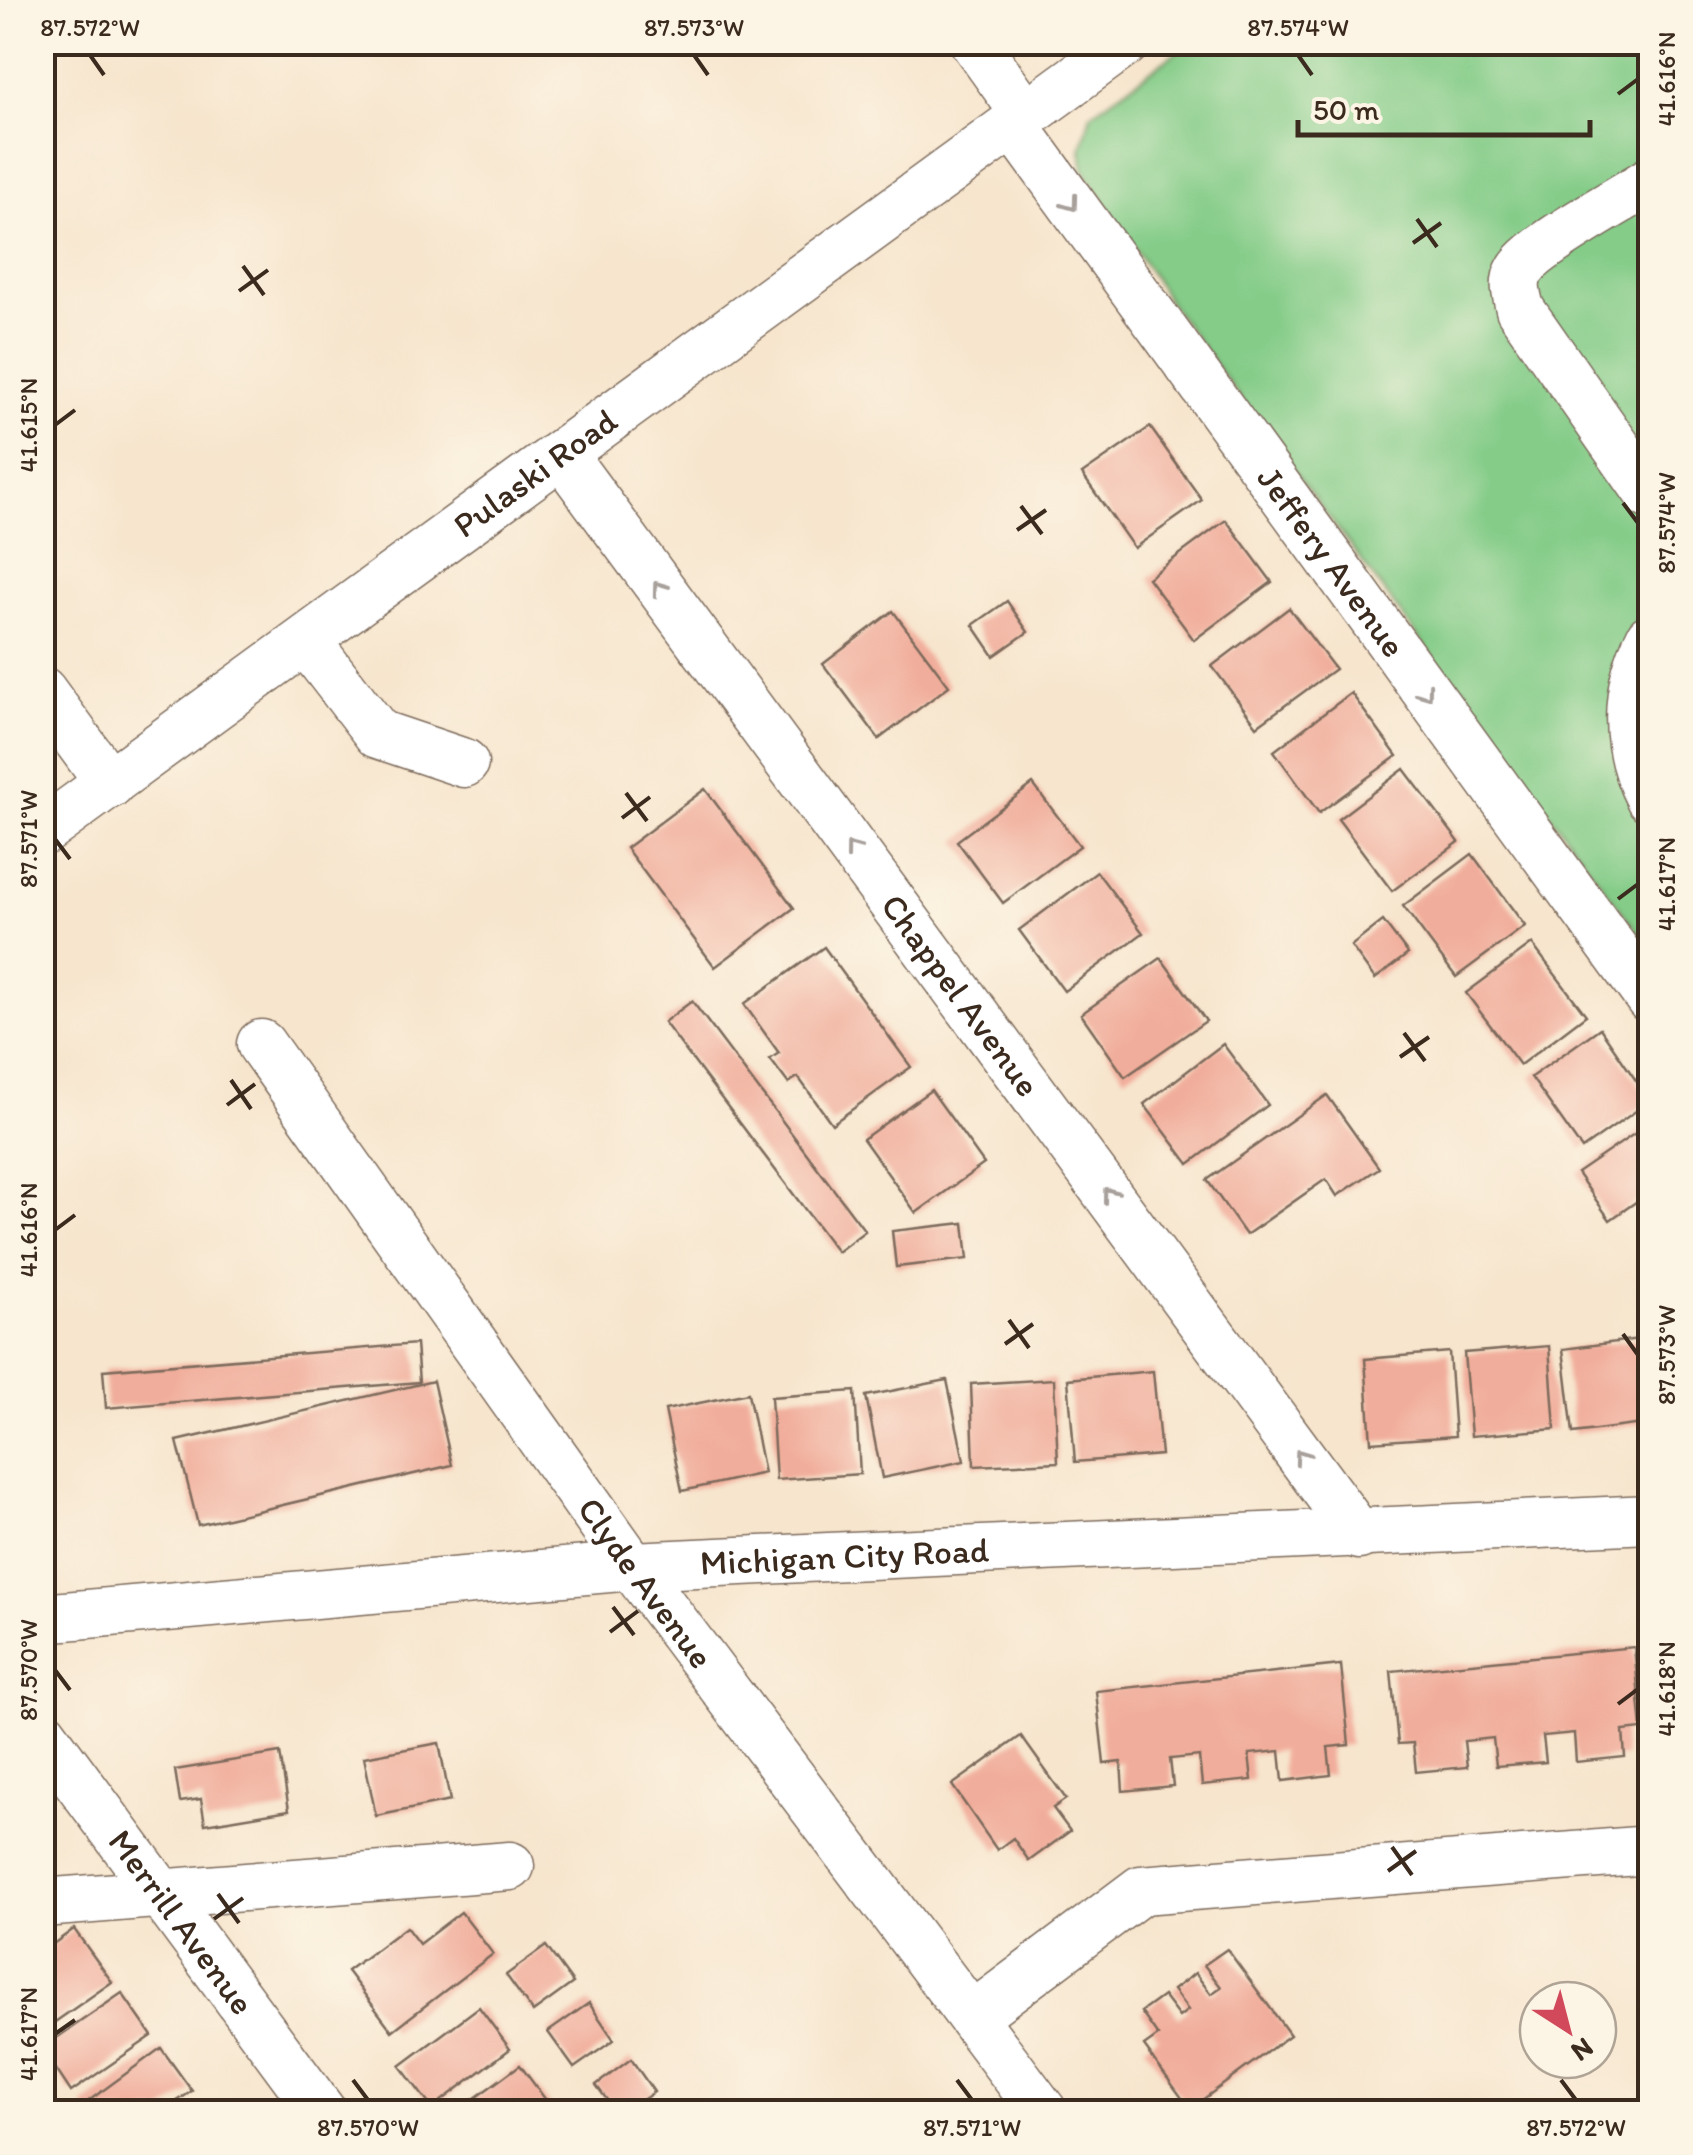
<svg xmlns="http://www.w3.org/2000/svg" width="1693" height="2155" viewBox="0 0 1693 2155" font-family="Itim,sans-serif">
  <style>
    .green { fill: #84cc88; stroke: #607b53; stroke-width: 2.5 }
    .building { fill: #f1ad9b }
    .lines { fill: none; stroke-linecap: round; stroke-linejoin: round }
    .minor-casing { stroke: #7d6b5b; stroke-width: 51 }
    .minor { stroke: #fff; stroke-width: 48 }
    .oneway { stroke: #a79f9a }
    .ticks { fill: none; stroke: #3b2a1e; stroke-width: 4 }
    .labels { text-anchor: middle; stroke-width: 8; stroke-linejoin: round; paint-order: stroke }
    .street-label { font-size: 35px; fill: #3b2a1e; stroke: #fcf5e5 }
    .neatline { fill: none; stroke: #3b2a1e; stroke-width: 4 }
    .ticks-label { font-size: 25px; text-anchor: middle; fill: #3b2a1e }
  </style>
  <rect width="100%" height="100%" fill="#fcf5e5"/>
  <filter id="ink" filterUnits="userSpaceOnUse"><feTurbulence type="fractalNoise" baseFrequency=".01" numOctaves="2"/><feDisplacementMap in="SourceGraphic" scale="20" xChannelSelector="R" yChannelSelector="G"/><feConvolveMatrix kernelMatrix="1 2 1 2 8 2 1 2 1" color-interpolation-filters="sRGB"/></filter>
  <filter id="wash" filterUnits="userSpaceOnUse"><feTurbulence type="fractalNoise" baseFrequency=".0048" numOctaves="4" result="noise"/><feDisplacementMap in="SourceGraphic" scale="40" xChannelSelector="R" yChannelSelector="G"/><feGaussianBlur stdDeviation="2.25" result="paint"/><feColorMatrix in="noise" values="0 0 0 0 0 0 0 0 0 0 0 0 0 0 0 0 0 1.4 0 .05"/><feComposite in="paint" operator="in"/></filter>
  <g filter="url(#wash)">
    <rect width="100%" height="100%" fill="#f7e5cd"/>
    <path class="green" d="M1189,43H1650V949L1173,308L1084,171L1081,150L1091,114Z"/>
    <g id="blocks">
      <g class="building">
        <path d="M1150,427L1202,500L1134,548L1082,474Z"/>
        <path d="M1226,520L1272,582L1194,640L1148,578Z"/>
        <path d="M1007,601L1028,632L994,656L973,625Z"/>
        <path d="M1289,608L1335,669L1257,726L1212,666Z"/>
        <path d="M893,611L949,686L879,739L823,664Z"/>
        <path d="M1351,693L1397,756L1319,813L1274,751Z"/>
        <path d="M1404,769L1459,842L1392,891L1338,819Z"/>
        <path d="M1033,784L1080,846L1003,903L957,841Z"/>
        <path d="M705,789L794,908L715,967L626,848Z"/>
        <path d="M1472,854L1525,926L1456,977L1403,906Z"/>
        <path d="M1097,872L1143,933L1064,991L1019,930Z"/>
        <path d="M1383,921L1408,954L1375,979L1351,946Z"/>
        <path d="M1532,944L1586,1015L1520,1065L1466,993Z"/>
        <path d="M824,947L911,1067L832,1124L798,1077L788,1083L770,1059L779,1053L744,1004Z"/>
        <path d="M1161,958L1206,1021L1125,1077L1081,1014Z"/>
        <path d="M692,1001L865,1231L837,1252L664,1022Z"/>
        <path d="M1600,1028L1650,1101L1582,1149L1531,1077Z"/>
        <path d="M1223,1044L1268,1105L1189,1164L1144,1104Z"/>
        <path d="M931,1090L984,1164L916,1213L863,1139Z"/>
        <path d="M1327,1095L1379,1168L1337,1196L1326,1179L1246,1235L1207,1180Z"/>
        <path d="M1650,1123V1192L1610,1220L1577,1173Z"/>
        <path d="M964,1223L968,1259L896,1267L892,1231Z"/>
        <path d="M1647,1338L1650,1423L1573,1433L1563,1349Z"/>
        <path d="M416,1344L419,1382L106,1408L103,1370Z"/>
        <path d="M1549,1346L1555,1429L1471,1436L1464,1353Z"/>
        <path d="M1449,1352L1455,1436L1371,1442L1365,1359Z"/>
        <path d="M1153,1371L1161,1455L1075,1462L1068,1379Z"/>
        <path d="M1054,1379L1058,1462L974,1466L971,1384Z"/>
        <path d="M947,1380L964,1461L882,1478L866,1396Z"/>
        <path d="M433,1381L452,1465L198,1525L177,1441Z"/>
        <path d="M855,1391L860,1474L776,1480L771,1397Z"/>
        <path d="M748,1393L764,1473L682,1491L665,1410Z"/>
        <path d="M1634,1647L1642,1729L1623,1731L1625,1757L1576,1762L1574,1733L1543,1736L1546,1762L1496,1766L1493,1738L1464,1741L1467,1767L1416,1772L1413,1743L1398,1744L1391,1671Z"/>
        <path d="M1341,1665L1349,1745L1328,1747L1331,1775L1283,1781L1280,1751L1249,1754L1252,1780L1202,1785L1199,1756L1170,1759L1173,1786L1123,1791L1121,1762L1104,1764L1096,1691Z"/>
        <path d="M1021,1736L1066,1799L1053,1808L1070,1831L1029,1861L1013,1838L997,1850L952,1785Z"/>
        <path d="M439,1743L450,1801L376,1816L364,1757Z"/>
        <path d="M280,1753L289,1810L205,1824L201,1799L180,1802L175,1770Z"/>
        <path d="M461,1912L493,1954L392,2031L347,1971L406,1927L419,1944Z"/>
        <path d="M74,1929L112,1982L42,2031V1952Z"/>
        <path d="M546,1946L573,1983L533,2012L506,1975Z"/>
        <path d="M1227,1949L1290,2035L1190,2109L1144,2046L1158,2036L1141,2012L1163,1996L1179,2017L1188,2010L1173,1990L1195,1973L1211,1994L1221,1987L1204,1965Z"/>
        <path d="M122,1993L152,2036L71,2092L42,2048Z"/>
        <path d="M589,2003L614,2040L574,2068L548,2032Z"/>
        <path d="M479,2007L510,2049L432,2108L400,2066Z"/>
        <path d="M161,2048L192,2091L161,2112H88L83,2105Z"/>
        <path d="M631,2059L654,2092L625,2112H616L596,2085Z"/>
        <path d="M520,2065L551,2107L544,2112H456Z"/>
      </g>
    </g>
  </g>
  <g filter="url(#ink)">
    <use href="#blocks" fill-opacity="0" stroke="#7d6b5b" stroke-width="2.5"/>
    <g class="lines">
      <g class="minor-casing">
        <g id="minor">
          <path d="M974,42L1027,116"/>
          <path id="s1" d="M1014,125L1650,999"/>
          <path d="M1650,181C1623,199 1534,246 1520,270C1512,283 1517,295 1520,309L1650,495"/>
          <path id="s2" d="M563,456L1359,1535"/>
          <path d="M1650,638C1624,689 1623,747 1650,798"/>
          <path d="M307,642L378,734L464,763"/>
          <path d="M42,691L110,784"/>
          <path id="s3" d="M42,832L1126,42"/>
          <path id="s4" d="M261,1044L632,1566L1043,2112"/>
          <path id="s5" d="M42,1618L632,1566L1650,1519"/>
          <path id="s6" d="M42,1733L322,2112"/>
          <path d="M42,1903L510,1866"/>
          <path d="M973,2016L1141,1890L1650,1850"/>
        </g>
      </g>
      <use href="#minor" class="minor"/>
    </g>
    <defs><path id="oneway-chevron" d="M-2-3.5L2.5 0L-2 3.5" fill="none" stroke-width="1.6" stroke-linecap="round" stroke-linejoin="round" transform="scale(2.5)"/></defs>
    <g class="oneway">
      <use href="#oneway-chevron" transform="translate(1071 204) rotate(54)"/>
      <use href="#oneway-chevron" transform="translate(659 588) rotate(-126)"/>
      <use href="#oneway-chevron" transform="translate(1426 693) rotate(54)"/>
      <use href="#oneway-chevron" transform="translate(852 849) rotate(-127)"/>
      <use href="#oneway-chevron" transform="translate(1109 1194) rotate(-127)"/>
      <use href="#oneway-chevron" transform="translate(1301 1456) rotate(-126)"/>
    </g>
  </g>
  <path class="ticks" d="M90,55L104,75M694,55L708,75M1298,55L1312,75M1618,94L1638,79M1417,219L1437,247M1413,243L1441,223M243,266L264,295M239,291L268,270M55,425L75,410M1623,503L1638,523M1021,506L1042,534M1017,530L1046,510M626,793L647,821M622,818L650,797M55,839L70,859M1618,899L1638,884M1404,1033L1425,1061M1400,1057L1429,1037M231,1080L251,1109M227,1105L255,1084M55,1230L75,1215M1009,1320L1029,1348M1623,1334L1638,1355M1005,1344L1033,1324M613,1607L634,1635M610,1632L638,1611M55,1670L70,1690M1618,1704L1638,1689M1392,1847L1412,1875M1388,1871L1416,1851M218,1894L239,1923M214,1919L243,1898M55,2034L75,2020M353,2080L368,2100M957,2080L972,2100M1561,2080L1576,2100"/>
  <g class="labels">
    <g class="street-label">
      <text dy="12" stroke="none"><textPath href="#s3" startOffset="610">Pulaski Road</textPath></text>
      <text dy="12" stroke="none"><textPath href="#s1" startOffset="540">Jeffery Avenue</textPath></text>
      <text dy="12" stroke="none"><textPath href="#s2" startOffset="670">Chappel Avenue</textPath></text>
      <text dy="12" stroke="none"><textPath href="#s5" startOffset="805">Michigan City Road</textPath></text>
      <text dy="12" stroke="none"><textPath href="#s4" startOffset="662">Clyde Avenue</textPath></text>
      <text dy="12" stroke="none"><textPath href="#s6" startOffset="235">Merrill Avenue</textPath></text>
    </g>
  </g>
  <rect width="1693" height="2155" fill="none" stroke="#fcf5e5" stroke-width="110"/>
  <g transform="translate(1568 2030) rotate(144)"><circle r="48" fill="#fcf5e5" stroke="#afa495" stroke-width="2.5"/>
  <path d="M0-8L18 38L0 25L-18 38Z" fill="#d1495b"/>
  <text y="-15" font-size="28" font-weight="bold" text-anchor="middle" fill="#3b2a1e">N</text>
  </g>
  <path d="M1298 120v15h292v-15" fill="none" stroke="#3b2a1e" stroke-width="5"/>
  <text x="1313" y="120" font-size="30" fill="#3b2a1e" stroke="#fcf5e5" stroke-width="8" paint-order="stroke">50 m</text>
  <rect x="55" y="55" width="1583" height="2045" class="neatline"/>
  <g class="ticks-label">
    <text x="90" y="36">87.572°W</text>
    <text x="694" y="36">87.573°W</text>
    <text x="1298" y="36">87.574°W</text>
    <text transform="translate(1666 79) rotate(-90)" y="9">41.616°N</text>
    <text transform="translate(28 425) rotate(-90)" y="9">41.615°N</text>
    <text transform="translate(1666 523) rotate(-90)" y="9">87.574°W</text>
    <text transform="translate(28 839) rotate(-90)" y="9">87.571°W</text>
    <text transform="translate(1666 884) rotate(-90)" y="9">41.617°N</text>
    <text transform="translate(28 1230) rotate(-90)" y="9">41.616°N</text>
    <text transform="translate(1666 1355) rotate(-90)" y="9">87.573°W</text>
    <text transform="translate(28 1670) rotate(-90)" y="9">87.570°W</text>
    <text transform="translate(1666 1689) rotate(-90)" y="9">41.618°N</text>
    <text transform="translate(28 2034) rotate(-90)" y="9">41.617°N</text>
    <text x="368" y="2136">87.570°W</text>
    <text x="972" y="2136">87.571°W</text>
    <text x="1576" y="2136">87.572°W</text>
  </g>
</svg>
